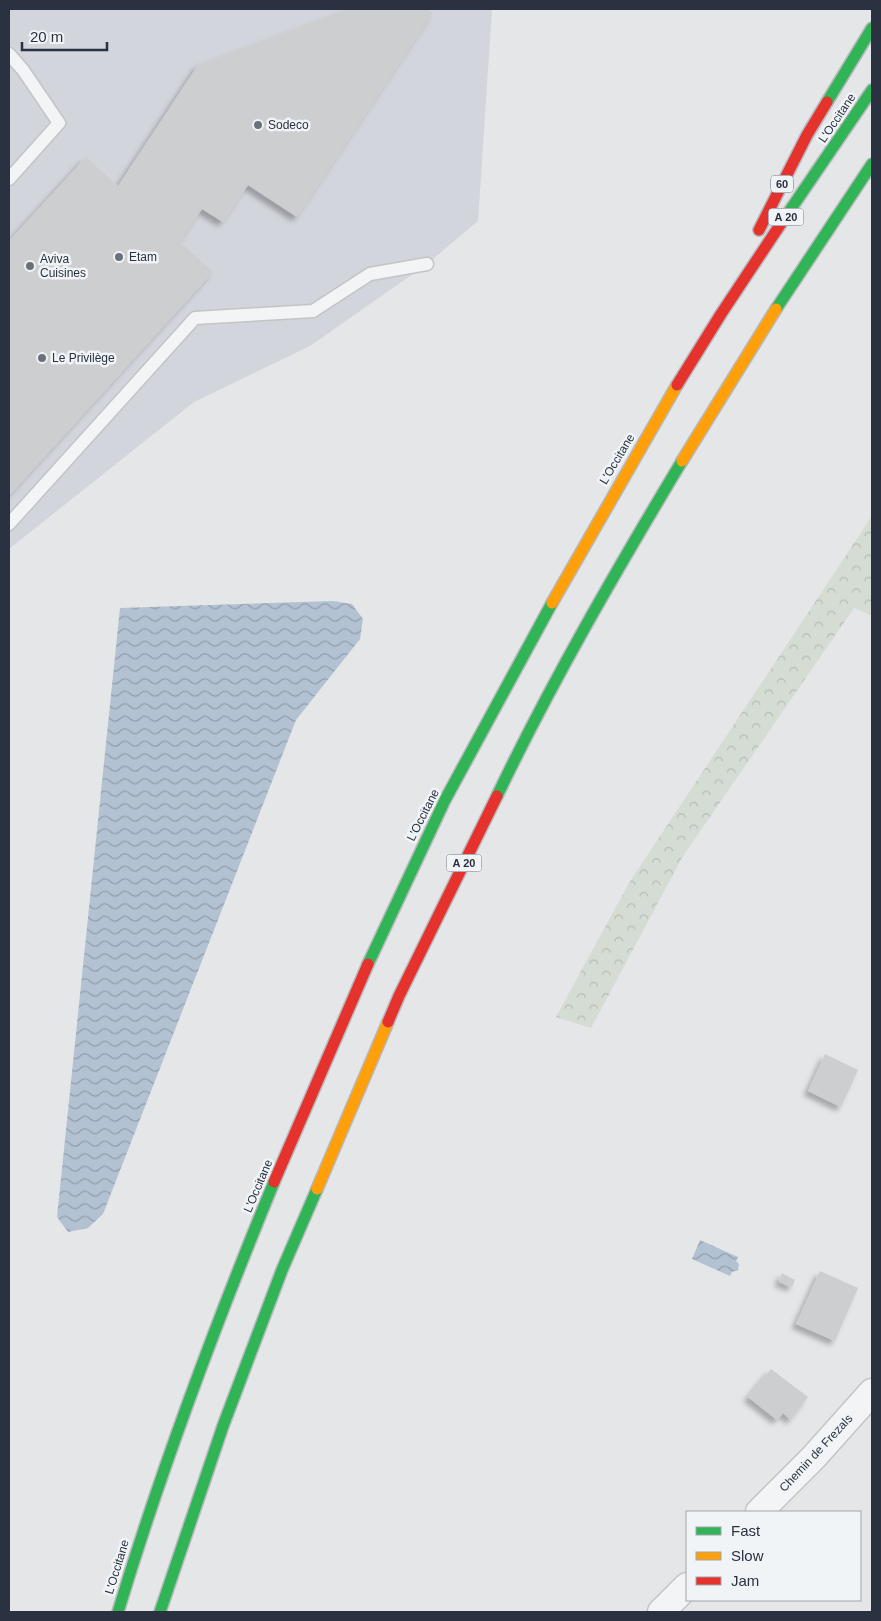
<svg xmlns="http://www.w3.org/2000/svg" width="881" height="1621" viewBox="0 0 881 1621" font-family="Arial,sans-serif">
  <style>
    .built { fill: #d2d5db }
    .forest { fill: url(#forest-crowns) }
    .water { fill: url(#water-waves) }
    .building { fill: #ccced0; filter: url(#shadow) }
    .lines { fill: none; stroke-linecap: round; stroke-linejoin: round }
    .lane-casing { stroke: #c2c4c6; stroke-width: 15 }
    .street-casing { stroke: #c2c4c6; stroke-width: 29 }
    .fast-casing { stroke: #b6b9bd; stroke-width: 14 }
    .slow-casing { stroke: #b6b9bd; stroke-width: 14 }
    .jam-casing { stroke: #b6b9bd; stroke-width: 14 }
    .lane { stroke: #f2f4f5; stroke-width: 12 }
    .street { stroke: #f2f4f5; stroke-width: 26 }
    .fast { stroke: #30b455; stroke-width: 11 }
    .slow { stroke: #ff9f0a; stroke-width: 11 }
    .jam { stroke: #e5322d; stroke-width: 11 }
    .poi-dot { fill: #6b717b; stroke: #f1f4f7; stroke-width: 2 }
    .labels { text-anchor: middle; stroke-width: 5; stroke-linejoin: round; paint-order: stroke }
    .shield { fill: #f1f4f7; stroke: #666c78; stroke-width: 1 }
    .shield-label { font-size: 11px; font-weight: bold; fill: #2a3241 }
    .street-label { font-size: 12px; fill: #2a3241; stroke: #f1f4f7 }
    .poi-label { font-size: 12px; fill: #2a3241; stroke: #f1f4f7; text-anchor: start }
  </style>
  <defs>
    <pattern id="forest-crowns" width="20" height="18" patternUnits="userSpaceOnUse" patternTransform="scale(1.25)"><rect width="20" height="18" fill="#d4dcd4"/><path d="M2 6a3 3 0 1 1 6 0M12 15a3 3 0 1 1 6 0" fill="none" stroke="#b6bdb7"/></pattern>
    <pattern id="water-waves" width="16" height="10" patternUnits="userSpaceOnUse" patternTransform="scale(1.25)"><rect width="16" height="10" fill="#b3c2d2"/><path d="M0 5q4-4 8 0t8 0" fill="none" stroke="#929eac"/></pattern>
    <filter id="shadow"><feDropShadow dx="-4.5" dy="4.5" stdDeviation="2.5" flood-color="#0004"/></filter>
  </defs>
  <rect width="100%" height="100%" fill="#e4e6e8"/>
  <path class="built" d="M9,9H492L478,221L427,264L310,346L194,402L9,549Z"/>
  <path class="forest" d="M872,516V616L854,608L683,856L591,1028L556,1017L629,883Z"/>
  <g class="water">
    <path d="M333,601L352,604L363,619L360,639L296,720L103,1214L88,1228L68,1232L57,1217L120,608Z"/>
    <path d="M700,1240L738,1257L736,1261L739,1264L738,1270L732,1272L730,1276L692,1259Z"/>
  </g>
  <g class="building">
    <path d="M349,9H426L433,13L297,217L248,185L223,222L202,209L180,242L213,272L9,496V241L86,157L118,186L198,65Z"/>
    <path d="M825,1054L858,1070L841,1107L808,1091Z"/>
    <path d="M820,1271L858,1288L835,1341L796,1324Z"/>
    <path d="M782,1273L795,1280L792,1287L779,1282Z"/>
    <path d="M771,1369L808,1397L791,1420L783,1413L777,1420L748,1397Z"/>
  </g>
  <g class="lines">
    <g class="lane-casing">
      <g id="lane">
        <path d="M9,54L23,70L59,123L9,179"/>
        <path d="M9,524L195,318L313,311L370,274L427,264"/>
      </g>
    </g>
    <g class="street-casing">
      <g id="street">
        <path d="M759,1512L813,1458L872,1392"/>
        <path d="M661,1612L687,1586"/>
      </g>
    </g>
    <g class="fast-casing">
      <g id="fast">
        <path d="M827,102L872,28"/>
        <path d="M782,222L872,90"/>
        <path d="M776,309L872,164"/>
        <path d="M497,796C552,681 616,571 682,461"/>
        <path d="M368,964L445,800L552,603"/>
        <path d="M118,1612C162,1466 216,1323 274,1182"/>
        <path d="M160,1612L223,1426L282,1270L317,1189"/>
      </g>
    </g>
    <g class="slow-casing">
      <g id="slow">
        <path d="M682,461L776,309"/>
        <path d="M552,603L677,385"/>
        <path d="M317,1189L388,1022"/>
      </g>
    </g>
    <g class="jam-casing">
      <g id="jam">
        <path d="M759,230L807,135L827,102"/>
        <path d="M677,385L721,314L782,222"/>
        <path d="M388,1022L399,996L497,796"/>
        <path d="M274,1182L368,964"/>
      </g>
    </g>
    <use href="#lane" class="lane"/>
    <use href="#street" class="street"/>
    <use href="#fast" class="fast"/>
    <use href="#slow" class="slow"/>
    <use href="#jam" class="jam"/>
  </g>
  <g class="poi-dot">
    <circle cx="258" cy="125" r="5"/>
    <circle cx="119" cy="257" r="5"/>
    <circle cx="30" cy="266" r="5"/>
    <circle cx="42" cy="358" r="5"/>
  </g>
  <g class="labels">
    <g class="shield">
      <rect x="771" y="175.5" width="22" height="17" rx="4"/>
      <rect x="768.5" y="208.5" width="35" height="17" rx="4"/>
      <rect x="446.5" y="854.5" width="35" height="17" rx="4"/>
    </g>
    <g class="shield-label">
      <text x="782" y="188">60</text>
      <text x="786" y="221">A 20</text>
      <text x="464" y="867">A 20</text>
    </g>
    <g class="street-label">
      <text transform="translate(837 118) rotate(-56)" y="4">L'Occitane</text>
      <text transform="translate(617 459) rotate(-59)" y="4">L'Occitane</text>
      <text transform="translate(423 815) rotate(-63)" y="4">L'Occitane</text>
      <text transform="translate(258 1186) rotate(-67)" y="4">L'Occitane</text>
      <text transform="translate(816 1453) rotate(-47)" y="4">Chemin de Frezals</text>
      <text transform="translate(117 1567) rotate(-73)" y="4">L'Occitane</text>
    </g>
    <g class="poi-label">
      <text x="268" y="129">Sodeco</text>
      <text x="129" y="261">Etam</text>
      <text x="40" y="263">Aviva<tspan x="40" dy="14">Cuisines</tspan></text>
      <text x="52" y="362">Le Privilège</text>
    </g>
  </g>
  <rect width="881" height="1621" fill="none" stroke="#2a3241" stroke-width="20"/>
  <rect x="686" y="1511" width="175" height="90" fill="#f1f4f7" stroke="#a1a6ae"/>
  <rect x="696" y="1527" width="25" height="8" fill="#30b455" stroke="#a1a6ae"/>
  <text x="731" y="1536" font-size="15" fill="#2a3241">Fast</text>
  <rect x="696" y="1552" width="25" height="8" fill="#ff9f0a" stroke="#a1a6ae"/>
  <text x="731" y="1561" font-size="15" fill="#2a3241">Slow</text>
  <rect x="696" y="1577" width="25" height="8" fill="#e5322d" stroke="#a1a6ae"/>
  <text x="731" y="1586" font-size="15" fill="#2a3241">Jam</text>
  <path d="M22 42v8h85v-8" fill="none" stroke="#2a3241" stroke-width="2.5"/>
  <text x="30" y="42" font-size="15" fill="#2a3241" stroke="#f1f4f7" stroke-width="4" paint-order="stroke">20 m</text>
</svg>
